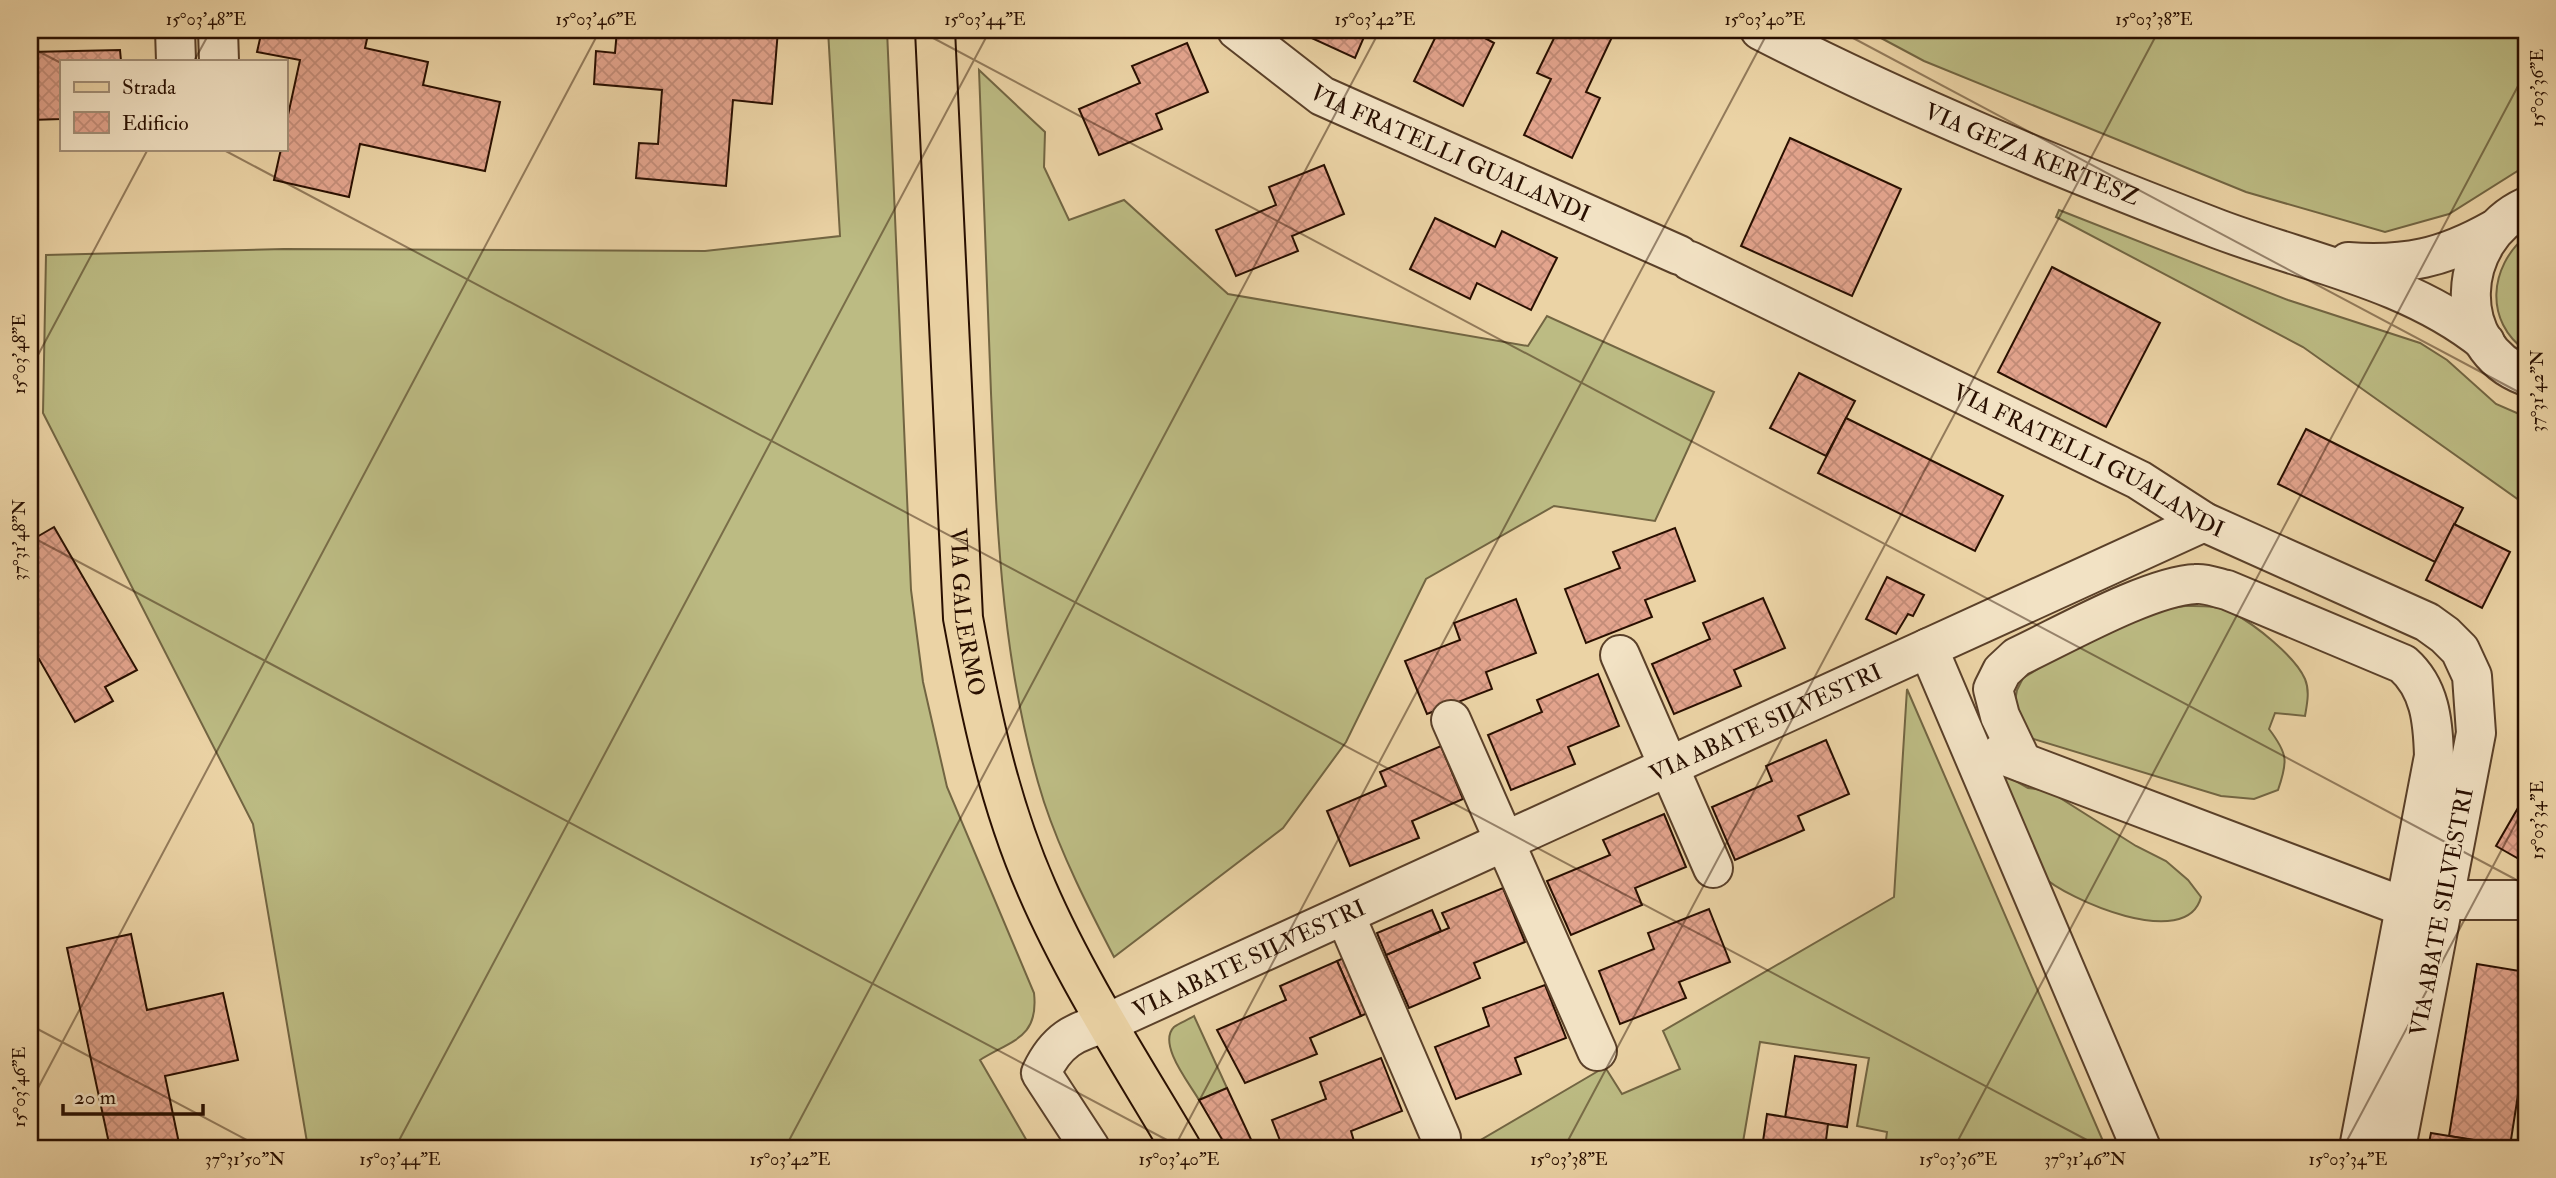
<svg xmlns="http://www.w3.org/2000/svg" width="2556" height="1178" viewBox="0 0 2556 1178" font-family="'IM FELL Double Pica',serif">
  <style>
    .grass { fill: #bcbb83; stroke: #726542; stroke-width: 2 }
    .building { fill: url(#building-cross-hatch); stroke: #290f00; stroke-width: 2 }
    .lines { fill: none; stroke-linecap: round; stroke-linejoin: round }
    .minor-casing { stroke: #5a4029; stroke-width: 42 }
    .major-casing { stroke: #290f00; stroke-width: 42 }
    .minor { stroke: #f2e2c4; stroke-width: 38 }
    .major { stroke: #ebd3a5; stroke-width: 38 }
    .ticks { fill: none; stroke: #290f00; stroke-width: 2; stroke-opacity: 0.45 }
    .labels { text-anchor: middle; stroke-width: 5; stroke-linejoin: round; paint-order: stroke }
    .street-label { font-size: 23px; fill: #290f00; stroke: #f2e2c4 }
    .neatline { fill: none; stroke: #290f00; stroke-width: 2.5 }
    .ticks-label { font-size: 18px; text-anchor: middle; fill: #290f00 }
  </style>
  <defs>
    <pattern id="building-cross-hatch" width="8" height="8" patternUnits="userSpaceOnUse" patternTransform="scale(1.75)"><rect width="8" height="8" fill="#e3a48d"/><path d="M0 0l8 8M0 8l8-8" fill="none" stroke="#c38c78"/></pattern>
  </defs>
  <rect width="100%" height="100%" fill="#ebd3a5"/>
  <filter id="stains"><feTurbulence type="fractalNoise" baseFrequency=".00286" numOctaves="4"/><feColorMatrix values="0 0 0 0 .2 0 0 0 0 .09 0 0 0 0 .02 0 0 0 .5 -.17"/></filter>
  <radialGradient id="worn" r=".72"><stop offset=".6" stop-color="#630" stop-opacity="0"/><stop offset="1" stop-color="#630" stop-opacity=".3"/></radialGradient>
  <g class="grass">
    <path d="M828,30H887L911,590L923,682L947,787L1034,993C1039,1038 1012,1040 980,1060L1031,1148H308L253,824L43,413L46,255L284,249L705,251L840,236Z"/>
    <path d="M1866,30H2526V160L2519,170L2449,214L2385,232L2246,192L1924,61Z"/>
    <path d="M979,70L1045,132L1044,167L1069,220L1124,200L1228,294L1528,346L1547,316L1714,392L1655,521L1554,506L1426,579L1346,742L1283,828L1114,957C1088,907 1062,856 1044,802C1002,670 997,531 991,393C987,286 983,178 979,70Z"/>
    <path d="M2059,210L2288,300L2420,343L2447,360L2496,404L2526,417V505L2303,347L2056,217Z"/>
    <path d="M2526,236V351C2484,321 2489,267 2526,236Z"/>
    <path d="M2185,606C2201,606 2219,605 2233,613C2254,624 2295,656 2305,679C2310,691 2307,704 2305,716L2275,713L2269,729C2288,754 2288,761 2278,790L2254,799L2221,796L2027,737L2014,706L2017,690L2023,678L2049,662L2157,610Z"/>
    <path d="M1907,689L2106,1148H1885L1887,1132L1857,1126L1869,1058L1760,1042L1742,1148H1467L1605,1067L1622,1094L1680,1069L1663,1031L1894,897Z"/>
    <path d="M2003,774L2028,788L2049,791L2136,846L2166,861L2188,880L2201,897C2187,952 2067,900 2041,875C2030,864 2010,793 2003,774Z"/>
    <path d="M1194,1016L1227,1088L1199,1100C1190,1084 1157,1044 1174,1027C1179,1023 1188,1020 1194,1016Z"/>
  </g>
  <g class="building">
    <path d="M262,30H369L365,48L428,62L423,85L500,102L485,171L360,144L349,197L274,180L281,149H285V129L300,60L257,52Z"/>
    <path d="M617,30H778L772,104L733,100L726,186L636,178L639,143L658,144L662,90L594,84L596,51L615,53Z"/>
    <path d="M1307,30H1367L1355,58L1305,35Z"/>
    <path d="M1439,30H1486L1483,37L1494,43L1463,106L1414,81Z"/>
    <path d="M1558,30H1602L1613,35L1586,92L1600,98L1572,158L1524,135L1551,79L1537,73Z"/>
    <path d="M1187,43L1208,92L1156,114L1162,129L1099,155L1079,109L1140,83L1132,66Z"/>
    <path d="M120,50L121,61H61V119L30,120V52Z"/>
    <path d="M1790,138L1901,189L1852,296L1741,246Z"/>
    <path d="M1324,165L1344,214L1292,236L1298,251L1236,276L1216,230L1276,205L1269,187Z"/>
    <path d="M1435,218L1495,247L1502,231L1557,258L1531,310L1477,283L1470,299L1410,269Z"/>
    <path d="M2052,267L2160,323L2106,427L1998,372Z"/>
    <path d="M1799,373L1855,401L1826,456L1770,428Z"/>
    <path d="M1846,418L2003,496L1975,551L1818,473Z"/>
    <path d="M2306,429L2463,508L2435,562L2278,484Z"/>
    <path d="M2454,524L2510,552L2482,608L2426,580Z"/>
    <path d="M54,527L137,670L105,687L113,701L75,722L39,659L30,664V541Z"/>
    <path d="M1675,528L1695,581L1645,600L1652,617L1586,643L1565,589L1620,568L1613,552Z"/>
    <path d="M1887,577L1924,595L1913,616L1908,614L1896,634L1866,619Z"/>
    <path d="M1763,598L1785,648L1734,670L1741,686L1674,714L1652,664L1710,639L1703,623Z"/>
    <path d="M1516,599L1536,653L1486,672L1492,689L1427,714L1405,661L1460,640L1454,623Z"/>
    <path d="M1598,674L1619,726L1568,747L1575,764L1511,790L1488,735L1542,712L1537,700Z"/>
    <path d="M1826,740L1849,794L1798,816L1804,830L1735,860L1712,807L1772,781L1766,766Z"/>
    <path d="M1441,746L1463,799L1412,821L1419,838L1350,866L1327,811L1386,786L1380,772Z"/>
    <path d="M2526,794V863L2496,846Z"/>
    <path d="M1664,814L1686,867L1635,888L1642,905L1571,935L1547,881L1610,855L1603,840Z"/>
    <path d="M1503,888L1525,942L1474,963L1480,978L1409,1008L1386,955L1449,928L1442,913Z"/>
    <path d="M1709,909L1730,962L1679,982L1686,998L1620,1024L1599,971L1654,949L1648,933Z"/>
    <path d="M1432,910L1441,931L1386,955L1377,933Z"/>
    <path d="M131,934L147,1010L223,993L238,1060L165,1076L180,1148H110L67,948Z"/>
    <path d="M1346,957L1370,1012L1361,1016L1337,961Z"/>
    <path d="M1337,961L1361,1016L1310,1038L1317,1054L1245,1083L1217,1030L1286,1000L1280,986Z"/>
    <path d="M2477,964L2526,972V1044L2510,1146L2449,1136Z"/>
    <path d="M1545,985L1566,1038L1515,1058L1521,1074L1456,1099L1435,1047L1489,1026L1483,1008Z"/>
    <path d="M1795,1056L1856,1065L1847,1127L1785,1118Z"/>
    <path d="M1381,1058L1402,1111L1351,1131L1356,1148H1283L1272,1120L1326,1099L1320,1082Z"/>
    <path d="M1227,1088L1255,1148H1227L1199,1100Z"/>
    <path d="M1767,1114L1828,1124L1825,1148H1762Z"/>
    <path d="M2431,1133L2492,1143L2491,1148H2428Z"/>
  </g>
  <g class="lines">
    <g class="minor-casing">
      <g id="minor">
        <path d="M175,30L176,61"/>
        <path d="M218,30L219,61"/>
        <path id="s1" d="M1237,30L1322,96L1679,255"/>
        <path id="s2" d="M1760,30C1908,106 2062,169 2218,229C2308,263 2408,280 2485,342"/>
        <path d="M2526,207C2456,239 2449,347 2526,376"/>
        <path id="s3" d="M1690,261L2139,480L2204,522L2427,622L2445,635L2460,650L2472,676L2476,733L2396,1148"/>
        <path d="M2348,262C2406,266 2443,258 2493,230"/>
        <path d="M1928,648L2204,522"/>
        <path d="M1620,655L1713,868"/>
        <path d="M1451,720L1597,1051"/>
        <path d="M2000,754L2428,916"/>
        <path d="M2022,762L2000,716L1993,689L2002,671L2017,657C2062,636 2149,586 2196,584C2206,583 2217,588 2227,590L2403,664C2430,688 2433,721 2434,756L2359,1148"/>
        <path d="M2443,900H2526"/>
        <path d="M1345,915L1441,1138"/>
        <path id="s4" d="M1090,1148L1041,1073C1056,1041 1074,1031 1107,1023L1928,648L2141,1148"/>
      </g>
    </g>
    <g class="major-casing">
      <g id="major">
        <path id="s5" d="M935,30L963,618C980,710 999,803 1037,889C1075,977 1132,1065 1181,1148"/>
      </g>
    </g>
    <use href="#minor" class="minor"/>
    <use href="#major" class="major"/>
  </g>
  <path class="ticks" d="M918,30L2526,885M1838,30L2526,396M30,47L61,63M194,61L211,30M222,149L2102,1148M30,370L148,149M30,536L1182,1148M30,1025L262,1148M30,1103L600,30M395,1148L990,30M785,1148L1380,30M1174,1148L1769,30M1564,1148L2159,30M1954,1148L2526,71M2343,1148L2526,804"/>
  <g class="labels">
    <g class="street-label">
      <text dy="8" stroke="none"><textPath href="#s1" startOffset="248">VIA FRATELLI GUALANDI</textPath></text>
      <text dy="8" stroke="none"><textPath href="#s2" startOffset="299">VIA GEZA KERTESZ</textPath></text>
      <text dy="8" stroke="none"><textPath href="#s3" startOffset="446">VIA FRATELLI GUALANDI</textPath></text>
      <text dy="8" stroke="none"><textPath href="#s5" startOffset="583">VIA GALERMO</textPath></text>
      <text dy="8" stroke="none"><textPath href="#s4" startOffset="900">VIA ABATE SILVESTRI</textPath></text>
      <text transform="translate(2441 912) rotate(-79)" y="8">VIA ABATE SILVESTRI</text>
      <text dy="8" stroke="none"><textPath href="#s4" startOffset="332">VIA ABATE SILVESTRI</textPath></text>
    </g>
  </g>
  <rect width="2556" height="1178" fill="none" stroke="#ebd3a5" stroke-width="77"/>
  <rect x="60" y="60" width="228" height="91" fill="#f2e2c4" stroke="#a28e76" stroke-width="2"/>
  <rect x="74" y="82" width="35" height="10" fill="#ebd3a5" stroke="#a28e76" stroke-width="2"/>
  <text x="122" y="94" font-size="21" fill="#290f00">Strada</text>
  <rect x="74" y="112" width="35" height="21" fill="url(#building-cross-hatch)" stroke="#a28e76" stroke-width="2"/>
  <text x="122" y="130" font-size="21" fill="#290f00">Edificio</text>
  <path d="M63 1104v10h140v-10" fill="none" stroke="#290f00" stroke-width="3.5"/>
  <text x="74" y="1104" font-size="21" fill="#290f00" stroke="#f2e2c4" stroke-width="5" paint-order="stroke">20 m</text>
  <rect x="38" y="38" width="2480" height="1102" class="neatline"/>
  <g class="ticks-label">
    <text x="206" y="25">15°03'48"E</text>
    <text x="596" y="25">15°03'46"E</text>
    <text x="985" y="25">15°03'44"E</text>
    <text x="1375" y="25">15°03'42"E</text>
    <text x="1765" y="25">15°03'40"E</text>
    <text x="2154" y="25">15°03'38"E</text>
    <text transform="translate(2537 88) rotate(-90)" y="6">15°03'36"E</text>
    <text transform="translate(19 354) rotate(-90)" y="6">15°03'48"E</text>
    <text transform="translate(2537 391) rotate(-90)" y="6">37°31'42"N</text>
    <text transform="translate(19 540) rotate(-90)" y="6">37°31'48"N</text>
    <text transform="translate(2537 820) rotate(-90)" y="6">15°03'34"E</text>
    <text transform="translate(19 1087) rotate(-90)" y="6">15°03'46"E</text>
    <text x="245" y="1165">37°31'50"N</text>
    <text x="400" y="1165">15°03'44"E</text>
    <text x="790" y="1165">15°03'42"E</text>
    <text x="1179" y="1165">15°03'40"E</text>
    <text x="1569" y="1165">15°03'38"E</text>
    <text x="1958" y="1165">15°03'36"E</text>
    <text x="2085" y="1165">37°31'46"N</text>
    <text x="2348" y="1165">15°03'34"E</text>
  </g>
  <rect width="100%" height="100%" filter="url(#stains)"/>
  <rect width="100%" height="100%" fill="url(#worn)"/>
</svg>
